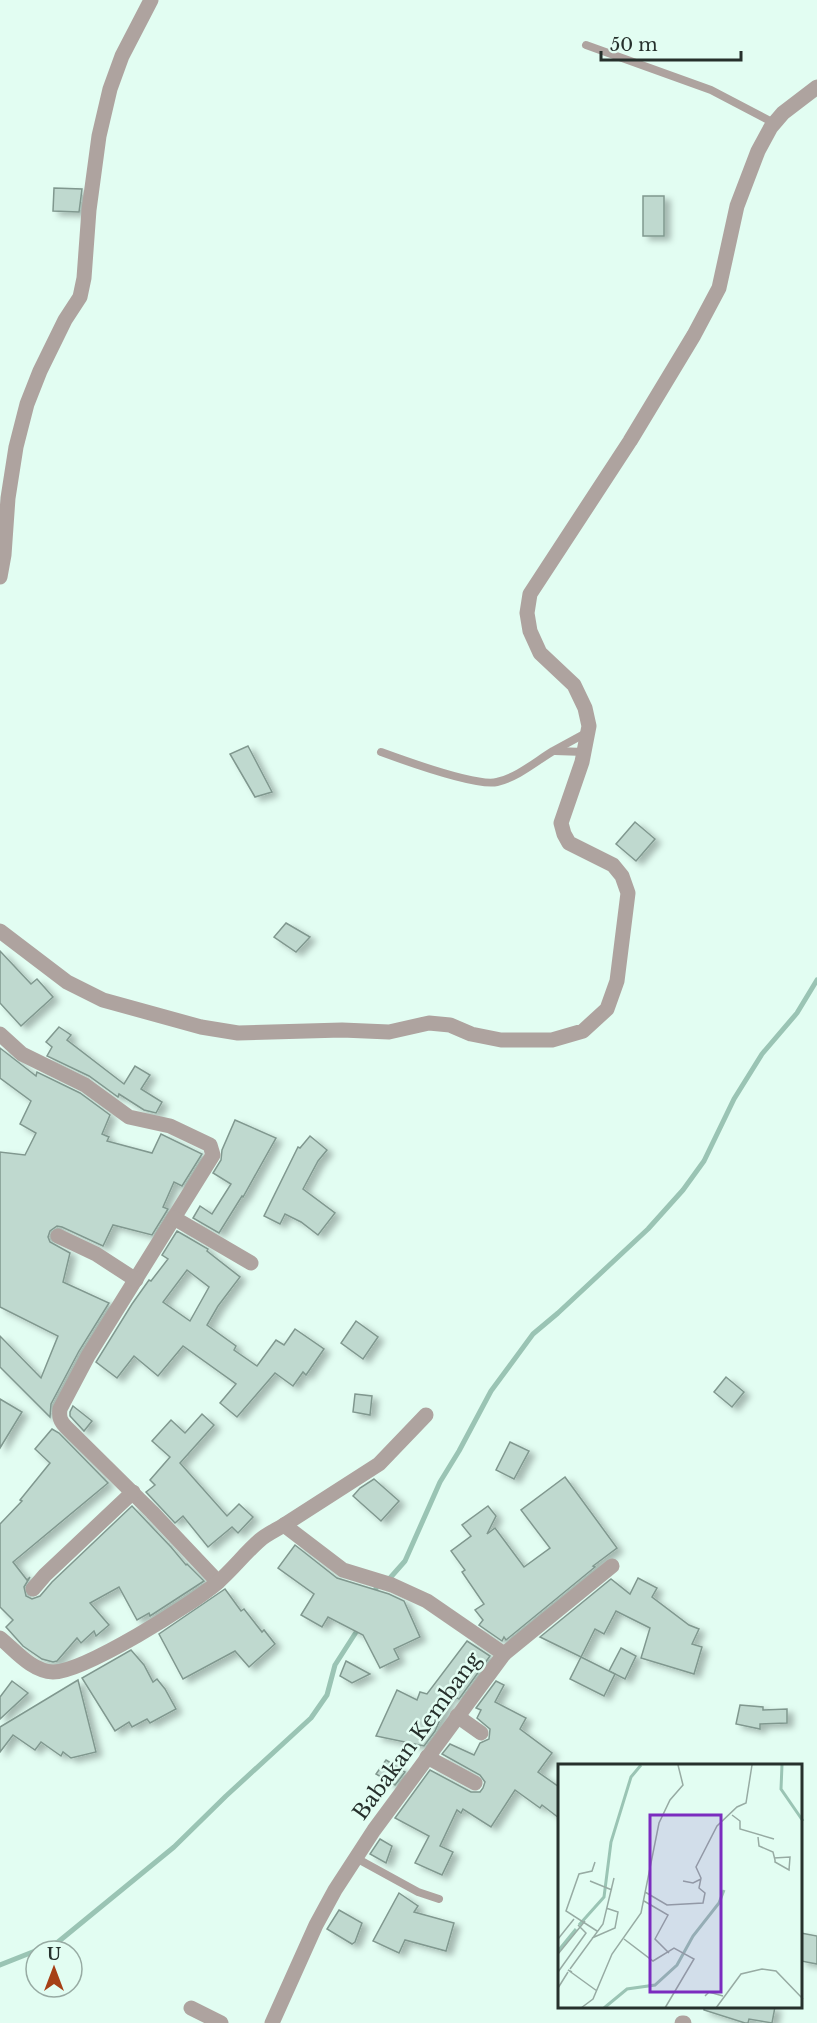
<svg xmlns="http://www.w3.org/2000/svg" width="817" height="2023" viewBox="0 0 817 2023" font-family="'Libre Baskerville',serif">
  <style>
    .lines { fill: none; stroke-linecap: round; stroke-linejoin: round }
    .stream { stroke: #9ac4b4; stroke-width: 5 }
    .building { fill: #bfd9cf; stroke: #80988f; stroke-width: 1.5; fill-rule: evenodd; filter: url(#shadow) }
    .service { stroke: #aea39f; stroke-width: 8 }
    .minor { stroke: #aea39f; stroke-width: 15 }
    .tertiary { stroke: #aea39f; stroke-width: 15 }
    .labels { text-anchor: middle; stroke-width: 5; stroke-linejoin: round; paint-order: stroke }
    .street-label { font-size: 21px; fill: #26302c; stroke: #e2fdf2 }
    .inset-river { fill: none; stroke: #9ac4b4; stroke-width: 3 }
    .inset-road { fill: none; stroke: #97aba3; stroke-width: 1.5 }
    .view { fill: #7b2cbf; fill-opacity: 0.15; stroke: #7b2cbf; stroke-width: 3 }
    .inset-edge { fill: none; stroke: #26302c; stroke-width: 3 }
  </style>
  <defs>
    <filter id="shadow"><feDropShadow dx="6" dy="4" stdDeviation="3" flood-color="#0004"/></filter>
  </defs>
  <rect width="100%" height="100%" fill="#e2fdf2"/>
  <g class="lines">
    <g class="stream">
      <path d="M374,1596L377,1585L390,1578L405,1561L440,1482L459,1451L491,1391L533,1334L558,1313L648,1229L683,1190L704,1161L734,1099L762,1054L797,1013L817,980"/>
      <path d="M0,1965L58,1942L174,1847L226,1796L311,1718L327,1695L335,1665L360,1626"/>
    </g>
  </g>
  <g class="building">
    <path d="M54,188L82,189L79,212L53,211Z"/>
    <rect x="643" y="196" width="21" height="40"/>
    <path d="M248,746L272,792L255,797L230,754Z"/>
    <path d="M635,822L655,839L636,861L616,844Z"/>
    <path d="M286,923L310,937L296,952L274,937Z"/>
    <path d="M0,951L31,984L37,979L53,997L21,1026L0,1003Z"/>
    <path d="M59,1027L71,1035L67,1040L124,1084L135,1066L150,1075L141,1089L162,1102L156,1113L144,1110L119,1094L118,1097L89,1076L47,1056L52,1047L46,1042Z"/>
    <path d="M0,1048L36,1076L37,1072L80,1093L110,1115L102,1134L109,1137L107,1141L152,1153L161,1134L202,1154L182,1186L174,1182L163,1207L168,1209L152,1235L113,1225L103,1246L62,1227L57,1226L50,1231L48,1237L50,1242L70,1253L63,1282L109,1303L79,1351L51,1404L50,1417L0,1367V1336L41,1378L58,1336L0,1307V1152L25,1155L36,1133L20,1124L31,1101L0,1078Z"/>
    <path d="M235,1120L276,1138L243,1197L242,1196L219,1233L193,1218L200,1206L212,1214L231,1184L213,1173L221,1160L222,1150Z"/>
    <path d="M310,1136L327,1150L318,1161L303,1189L335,1213L318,1235L301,1222L285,1214L280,1224L264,1216L298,1147L300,1148Z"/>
    <path d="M177,1231L208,1249L207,1251L240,1277L218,1306L207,1325L236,1346L234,1350L257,1366L276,1340L284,1345L295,1329L324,1349L306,1375L303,1372L293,1386L275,1373L237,1417L220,1403L236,1384L183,1346L158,1376L134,1356L117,1378L96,1362L132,1304L149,1280L151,1281L168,1259L162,1255ZM187,1270L209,1287L190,1321L163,1302Z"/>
    <path d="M356,1321L378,1337L363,1359L341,1343Z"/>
    <path d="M726,1377L744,1392L732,1407L714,1392Z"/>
    <path d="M355,1394L372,1396L370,1415L353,1412Z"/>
    <path d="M0,1399L22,1412L0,1448Z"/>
    <path d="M73,1406L92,1421L84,1431L70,1416V1412Z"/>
    <path d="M202,1414L214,1425L180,1463L227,1516L239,1504L253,1517L238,1533L232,1527L208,1547L183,1516L175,1523L146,1492L155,1485L150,1480L170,1457L152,1441L171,1420L185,1433Z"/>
    <path d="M52,1429L59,1433L108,1483L13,1562L27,1580L30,1577L24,1587L26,1596L32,1599L40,1596L52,1582L132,1506L171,1547L186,1565L187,1564L204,1581L150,1616L149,1613L137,1620L119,1587L90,1603L109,1625L96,1636L94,1631L81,1643L77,1638L57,1661L53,1662L42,1659L23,1646L6,1627L13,1620L0,1607V1524L22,1501L20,1500L50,1463L35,1449Z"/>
    <path d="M510,1442L529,1451L514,1479L496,1470Z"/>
    <path d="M565,1477L617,1548L593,1566L595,1567L506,1640L504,1637L502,1641L479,1625L483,1620L475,1610L484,1604L462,1572L465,1570L451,1551L471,1536L462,1525L488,1506L496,1516L487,1534L495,1528L524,1567L550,1548L521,1510Z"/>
    <path d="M374,1479L399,1501L381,1521L353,1496L360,1488Z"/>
    <path d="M295,1545L337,1578L389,1594L404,1601L420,1637L394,1649L399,1659L380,1668L363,1635L328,1617L322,1627L301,1615L314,1594L278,1568Z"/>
    <path d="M638,1578L657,1588L652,1597L689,1625L699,1629L692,1644L702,1647L694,1674L641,1658L650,1628L616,1611L604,1634L595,1629L581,1657L540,1637L611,1579L630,1594Z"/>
    <path d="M225,1589L241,1611L244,1609L262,1632L264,1630L275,1644L249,1667L235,1651L183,1679L159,1634Z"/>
    <path d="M467,1641L490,1656L459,1699L451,1695L435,1731L424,1746L376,1736L397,1690L417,1700L420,1692L427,1694Z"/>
    <path d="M621,1648L636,1656L625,1679L609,1671Z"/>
    <path d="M131,1650L144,1665L153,1682L157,1679L165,1689L176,1709L150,1723L147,1719L132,1727L129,1722L115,1731L82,1678Z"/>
    <path d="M581,1657L615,1674L604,1696L570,1679Z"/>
    <path d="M346,1661L370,1674L352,1683L340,1676Z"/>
    <path d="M78,1680L96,1752L71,1758L63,1752L61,1756L41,1742L35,1750L13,1735L0,1752V1727Z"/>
    <path d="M12,1681L28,1693L0,1719V1697Z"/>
    <path d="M496,1681L504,1685L495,1702L526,1718L520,1729L552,1753L538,1772L559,1787V1818L542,1805L540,1808L515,1790L491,1827L463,1809L461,1813L457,1810L440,1846L453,1852L442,1875L415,1863L429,1836L395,1818L430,1770L471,1792H480L483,1788L485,1782L480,1775L442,1754L450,1744L474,1755L480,1743L489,1739L490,1729L477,1718L481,1710L476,1708Z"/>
    <path d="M740,1705L763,1707V1710L787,1709V1723L760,1724V1729L736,1724Z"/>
    <path d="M386,1760L405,1772L395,1785L376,1774Z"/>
    <path d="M380,1839L392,1846L386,1863L370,1854Z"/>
    <path d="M399,1893L418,1906L414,1912L454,1923L446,1951L405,1940L399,1953L373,1941Z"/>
    <path d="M339,1910L362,1923L355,1942L352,1944L327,1929Z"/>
    <path d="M801,1933L817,1936V1964L801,1961Z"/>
    <path d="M704,2007H775L772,2023L749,2019L748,2023H745L704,2010Z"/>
  </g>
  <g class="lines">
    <g class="service">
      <path d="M586,45L711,90L774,123"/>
      <path d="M555,751L584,752"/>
      <path d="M381,752C403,760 476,787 497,782C518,777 535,762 553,751C564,745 575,739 586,733"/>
      <path d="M356,1858L418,1892L439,1899"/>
    </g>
    <g class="minor">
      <path d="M0,931L67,982L103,1000L201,1027L238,1033L342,1030L389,1032L429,1023L450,1025L471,1034L501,1040H552L583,1031L607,1009L617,981L628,893L622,876L613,865L569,843L564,834L561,823L582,762L589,726L585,708L574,685L540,653L530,631L527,613L530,594L630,441L694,335L719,288L737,206L758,151L771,127L783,113L817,87"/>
      <path d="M0,1034L22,1054L85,1085L129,1117L170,1126L210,1145L213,1155L88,1356L60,1409C59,1417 60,1421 66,1427L152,1512L218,1582"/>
      <path d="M174,1218L251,1263"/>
      <path d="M58,1236L96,1254L136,1280"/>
      <path d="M284,1525L379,1464L426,1415"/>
      <path d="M33,1589L45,1575L133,1492"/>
      <path d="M0,1638C15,1650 31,1671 53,1672C84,1672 193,1604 218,1582C233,1569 245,1553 260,1540C267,1534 276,1530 284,1525L343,1570L392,1585L427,1601L504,1654L374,1830L335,1890L316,1925L272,2023"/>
      <path d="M504,1654L612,1566"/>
      <path d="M457,1716L481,1733"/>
      <path d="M427,1757L475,1783"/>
      <path d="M191,2008L221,2023"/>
      <path d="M682,2023H684"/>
    </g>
    <path class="tertiary" d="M0,577L4,555L8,498L16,447L27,404L40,371L65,320L80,297L84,278L89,210L99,136L110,89L122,56L151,0"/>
  </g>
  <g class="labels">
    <g class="street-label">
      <text transform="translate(417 1736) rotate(-54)" y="7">Babakan Kembang</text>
    </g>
  </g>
  <g transform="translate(558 1764)">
    <rect width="244" height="244" fill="#e2fdf2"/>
    <path class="inset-river" d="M224,1L223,25L245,57M21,161L46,133L53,78L73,13L83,1M0,187L18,165M46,244L69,225L97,221L119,201L135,172L161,139L166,126"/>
    <path class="inset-road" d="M174,51L182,57V65L216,75M200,73L201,82L215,88L217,96V98L231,106L232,93L216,94M37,98L34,107L21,110L8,147L39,167M32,117L54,126M125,117L135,119L143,115M87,128L109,141L145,139L147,129L141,124L143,114L138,103L159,62L179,43L188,39L194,1M86,137L110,151L97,175L111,189M34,174L57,164L60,148L48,144M0,175L16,155M66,175L95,197L116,184L136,195L107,244M0,190L27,157M12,205L45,160L56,114M0,208L28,169L20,161M14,208L10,206L39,227M0,224L10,208M147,232L151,228L165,232M23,244L35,235L54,190L83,149L101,59L112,36L125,21L120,1M158,244L183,210L204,205L218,207L245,235"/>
    <path class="view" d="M92,51H163V228H92Z"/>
    <rect width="244" height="244" class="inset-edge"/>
  </g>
  <g transform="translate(54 1969)"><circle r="28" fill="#e2fdf2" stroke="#97aba3" stroke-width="1.5"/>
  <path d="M0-4.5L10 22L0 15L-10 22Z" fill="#a64016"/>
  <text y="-9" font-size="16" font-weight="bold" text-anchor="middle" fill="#26302c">U</text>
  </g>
  <path d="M601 51v9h140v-9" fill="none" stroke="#26302c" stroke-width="3"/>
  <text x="610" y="51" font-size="18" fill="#26302c" stroke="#e2fdf2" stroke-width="4.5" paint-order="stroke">50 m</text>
</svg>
